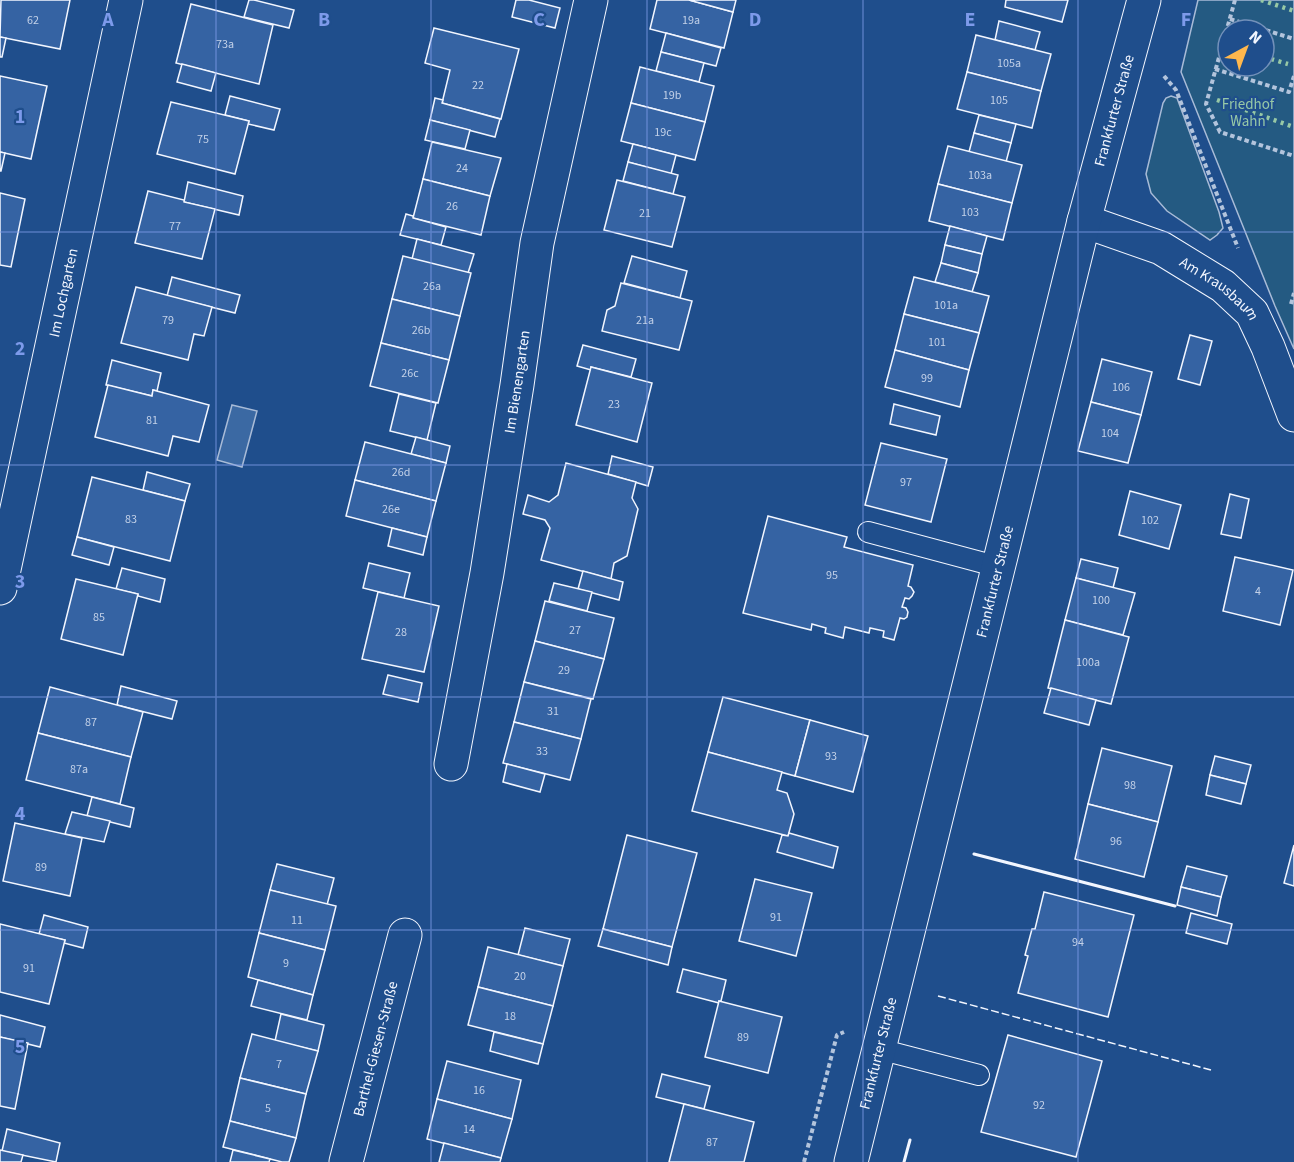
<svg xmlns="http://www.w3.org/2000/svg" width="1294" height="1162" viewBox="0 0 1294 1162" font-family="'Source Sans 3',sans-serif">
  <style>
    .green { fill: #245a82; stroke: #a8bbd7; stroke-width: 1.5; fill-rule: evenodd }
    .water { fill: #3b69a3; stroke: #a8bbd7; stroke-width: 1.5 }
    .building { fill: #3563a3; stroke: #f2f6ff; stroke-width: 1.5 }
    .lines { fill: none; stroke-linecap: round; stroke-linejoin: round }
    .lane-casing { stroke: #f2f6ff; stroke-width: 22 }
    .street-casing { stroke: #f2f6ff; stroke-width: 35 }
    .primary-casing { stroke: #f2f6ff; stroke-width: 35 }
    .path { stroke: #b3c4dc; stroke-width: 4; stroke-dasharray: 4.5 3; stroke-linecap: butt }
    .lane { stroke: #1f4e8c; stroke-width: 20 }
    .street { stroke: #1f4e8c; stroke-width: 33 }
    .primary { stroke: #1f4e8c; stroke-width: 33 }
    .hedge { stroke: #97c8a6; stroke-width: 4.5; stroke-dasharray: 3 4.5; stroke-linecap: butt }
    .fence { stroke: #f2f6ff; stroke-width: 1.5; stroke-dasharray: 8 3; stroke-linecap: butt }
    .wall { stroke: #f2f6ff; stroke-width: 3 }
    .grid { fill: none; stroke: #7d9aea; stroke-width: 1.5; stroke-opacity: 0.55 }
    .labels { text-anchor: middle; stroke-width: 4.5; stroke-linejoin: round; paint-order: stroke }
    .number-label { font-size: 12px; fill: #c3d1e8 }
    .park-label { font-size: 15px; fill: #97c8a6; stroke: #1f4e8c }
    .street-label { font-size: 15px; fill: #f2f6ff; stroke: #1f4e8c }
    .grid-label { font-size: 20px; text-anchor: middle; font-weight: bold; fill: #7d9aea; stroke: #1f4e8c; stroke-width: 4.5; stroke-linejoin: round; paint-order: stroke }
  </style>
  <rect width="100%" height="100%" fill="#1f4e8c"/>
  <g class="green">
    <path d="M1198,0H1294V349L1275,306L1181,72ZM1228,30H1264V66H1228Z"/>
    <path d="M1171,96L1177,98L1219,212L1223,228L1217,235L1210,240L1167,211L1151,193L1146,174L1163,103L1166,98Z"/>
  </g>
  <path class="water" d="M232,405L257,411L242,467L217,460Z"/>
  <g class="building">
    <path d="M1,0H70L60,49L0,37Z"/>
    <path d="M249,0H254L294,10L289,28L244,17Z"/>
    <path d="M516,0H529L560,8L555,28L512,17Z"/>
    <path d="M657,0H689L733,12L724,48L650,29Z"/>
    <path d="M689,0H736L733,12Z"/>
    <path d="M1006,0H1068L1062,22L1005,7Z"/>
    <path d="M191,4L273,25L259,84L176,63Z"/>
    <path d="M999,21L1040,32L1035,50L995,40Z"/>
    <path d="M434,28L519,49L501,119L442,103L450,70L425,63Z"/>
    <path d="M666,33L721,48L716,66L661,52Z"/>
    <path d="M976,35L1051,54L1041,91L967,72Z"/>
    <path d="M0,37L6,38L2,57H0Z"/>
    <path d="M661,52L704,63L699,82L656,71Z"/>
    <path d="M182,64L216,73L211,91L177,82Z"/>
    <path d="M640,67L714,86L705,122L631,103Z"/>
    <path d="M967,72L1041,91L1032,128L957,109Z"/>
    <path d="M0,76L47,86L31,159L0,152Z"/>
    <path d="M230,96L280,109L274,130L248,124L249,121L225,115Z"/>
    <path d="M435,98L443,100L442,103L500,119L495,137L430,120Z"/>
    <path d="M171,102L249,121L235,174L157,154Z"/>
    <path d="M631,103L705,122L695,160L621,141Z"/>
    <path d="M979,115L1016,124L1011,143L974,133Z"/>
    <path d="M430,120L470,130L465,149L425,140Z"/>
    <path d="M974,133L1011,143L1006,162L969,152Z"/>
    <path d="M432,142L501,158L490,196L423,179Z"/>
    <path d="M633,144L676,155L671,174L628,162Z"/>
    <path d="M948,146L1022,165L1012,203L938,184Z"/>
    <path d="M0,152L5,153L1,171H0Z"/>
    <path d="M628,162L678,175L673,194L623,181Z"/>
    <path d="M423,179L490,196L481,235L413,218Z"/>
    <path d="M617,180L685,197L672,247L604,230Z"/>
    <path d="M188,182L243,196L239,215L184,202Z"/>
    <path d="M938,184L1012,203L1003,240L929,221Z"/>
    <path d="M148,191L184,200V202L215,209L202,259L135,243Z"/>
    <path d="M0,193L25,199L11,267L0,265Z"/>
    <path d="M406,214L413,216V218L446,227L441,245L400,235Z"/>
    <path d="M950,226L987,236L982,254L945,245Z"/>
    <path d="M417,239L474,254L468,273L412,259Z"/>
    <path d="M945,245L982,254L978,273L941,263Z"/>
    <path d="M403,256L471,273L460,316L392,299Z"/>
    <path d="M632,256L687,271L680,298L624,283Z"/>
    <path d="M941,263L978,273L972,292L935,282Z"/>
    <path d="M172,277L240,295L235,313L167,296Z"/>
    <path d="M914,277L989,296L979,333L904,314Z"/>
    <path d="M621,283L692,301L679,350L602,331L607,310L615,306Z"/>
    <path d="M136,287L212,307L204,336L194,334L188,360L121,343Z"/>
    <path d="M392,299L460,316L449,360L381,343Z"/>
    <path d="M904,314L979,333L969,370L895,350Z"/>
    <path d="M1190,335L1212,341L1200,385L1178,379Z"/>
    <path d="M381,343L449,360L438,403L370,386Z"/>
    <path d="M583,345L636,359L631,377L591,367V370L577,366Z"/>
    <path d="M895,350L969,370L960,407L885,387Z"/>
    <path d="M1102,359L1152,372L1141,415L1091,402Z"/>
    <path d="M112,360L161,373L157,391L153,390L152,396L106,385Z"/>
    <path d="M591,367L652,383L637,442L576,425Z"/>
    <path d="M108,385L152,396L153,390L209,405L199,442L173,436L168,456L95,437Z"/>
    <path d="M399,394L436,403L427,440L390,431Z"/>
    <path d="M1091,402L1141,415L1128,463L1078,451Z"/>
    <path d="M894,404L940,416L936,435L890,424Z"/>
    <path d="M416,437L450,446L446,463L411,454Z"/>
    <path d="M365,442L446,463L436,501L355,480Z"/>
    <path d="M881,443L947,459L931,522L865,505Z"/>
    <path d="M612,456L653,467L648,486L608,474Z"/>
    <path d="M566,463L636,482L632,498L638,509L627,556L614,563L611,579L541,560L550,528L545,520L523,514L528,495L549,502L558,495Z"/>
    <path d="M147,472L190,484L185,501L143,490Z"/>
    <path d="M92,477L185,501L170,561L77,537Z"/>
    <path d="M355,480L436,501L427,537L346,516Z"/>
    <path d="M1130,491L1181,505L1169,549L1119,535Z"/>
    <path d="M1230,494L1249,499L1241,538L1221,534Z"/>
    <path d="M768,516L847,537L844,547L913,565L908,586L911,587L914,592L912,596L909,599L905,598L902,607L906,608L908,612L907,617L904,619L900,618L894,640L883,637L884,631L870,628L869,633L845,627L843,638L825,633L826,628L812,624L811,630L743,613Z"/>
    <path d="M392,528L427,537L423,555L388,546Z"/>
    <path d="M77,537L114,547L109,565L72,555Z"/>
    <path d="M1235,557L1293,570L1280,625L1223,611Z"/>
    <path d="M1081,559L1118,568L1113,588L1076,578Z"/>
    <path d="M369,563L410,573L404,598L363,588Z"/>
    <path d="M122,568L165,579L160,602L138,596V594L116,589Z"/>
    <path d="M583,571L623,582L619,600L578,589Z"/>
    <path d="M1076,578L1135,593L1123,635L1065,620Z"/>
    <path d="M76,579L138,594L123,655L61,639Z"/>
    <path d="M554,583L592,592L587,611L549,601Z"/>
    <path d="M378,592L439,606L424,672L362,659Z"/>
    <path d="M545,601L614,618L604,659L535,641Z"/>
    <path d="M1065,620L1129,637L1111,704L1048,688Z"/>
    <path d="M535,641L604,659L593,699L524,682Z"/>
    <path d="M388,675L422,683L418,702L383,694Z"/>
    <path d="M524,682L591,699L581,739L514,722Z"/>
    <path d="M121,686L177,701L172,719L117,705Z"/>
    <path d="M50,687L143,712L131,757L38,733Z"/>
    <path d="M1051,688L1096,700L1089,725L1044,713Z"/>
    <path d="M723,697L810,720L795,776L708,752Z"/>
    <path d="M810,720L868,736L853,792L795,776Z"/>
    <path d="M514,722L581,739L570,780L503,763Z"/>
    <path d="M38,733L131,757L120,804L26,780Z"/>
    <path d="M1102,748L1172,766L1158,822L1088,804Z"/>
    <path d="M708,752L782,772L777,790L787,793L794,814L788,836L692,811Z"/>
    <path d="M1215,756L1251,765L1246,784L1210,775Z"/>
    <path d="M507,764L545,774L540,792L503,782Z"/>
    <path d="M1210,775L1246,784L1241,804L1206,795Z"/>
    <path d="M92,797L134,808L130,827L87,816Z"/>
    <path d="M1088,804L1158,822L1144,877L1075,859Z"/>
    <path d="M72,812L110,821L104,842L65,834Z"/>
    <path d="M15,823L82,838L70,896L3,881Z"/>
    <path d="M789,833L838,847L833,868L777,852L782,835L788,836Z"/>
    <path d="M627,835L697,853L672,947L603,929Z"/>
    <path d="M1294,845V886L1284,883Z"/>
    <path d="M277,864L334,878L327,905L270,890Z"/>
    <path d="M1187,866L1227,876L1221,897L1181,887Z"/>
    <path d="M755,879L812,893L796,956L739,941Z"/>
    <path d="M1181,887L1221,897L1217,916L1177,905Z"/>
    <path d="M270,890L336,906L325,950L259,933Z"/>
    <path d="M1044,892L1134,915L1108,1017L1018,993L1028,956L1025,955L1032,929H1035Z"/>
    <path d="M1191,913L1232,924L1227,944L1186,933Z"/>
    <path d="M44,915L88,927L83,948L64,943L65,940L39,934Z"/>
    <path d="M0,924L65,940L49,1004L0,992Z"/>
    <path d="M525,928L570,939L563,966L518,955Z"/>
    <path d="M603,929L672,947L668,965L598,946Z"/>
    <path d="M259,933L325,950L313,995L248,977Z"/>
    <path d="M488,947L563,966L553,1006L478,987Z"/>
    <path d="M683,969L726,980L721,1001H719V1003L677,992Z"/>
    <path d="M258,980L313,995L307,1020L251,1006Z"/>
    <path d="M478,987L553,1006L543,1044L468,1025Z"/>
    <path d="M719,1001L782,1017L768,1073L705,1057Z"/>
    <path d="M281,1014L324,1025L318,1051L275,1041Z"/>
    <path d="M0,1015L45,1027L40,1047L0,1037Z"/>
    <path d="M494,1032L543,1044L538,1064L490,1051Z"/>
    <path d="M252,1034L318,1051L306,1094L240,1078Z"/>
    <path d="M1008,1035L1102,1061L1076,1157L981,1132Z"/>
    <path d="M0,1037L28,1043L15,1109L0,1106Z"/>
    <path d="M447,1061L521,1080L512,1119L437,1099Z"/>
    <path d="M662,1074L710,1086L704,1109L656,1097Z"/>
    <path d="M240,1078L306,1094L296,1138L230,1121Z"/>
    <path d="M437,1099L512,1119L501,1158L427,1139Z"/>
    <path d="M684,1104L754,1122L744,1162H669Z"/>
    <path d="M230,1121L296,1138L289,1162H282L223,1147Z"/>
    <path d="M7,1129L60,1143L56,1162L2,1151Z"/>
    <path d="M444,1143L501,1158L500,1162H439Z"/>
    <path d="M0,1150L23,1155L21,1162H0Z"/>
    <path d="M233,1150L270,1159L269,1162H230Z"/>
  </g>
  <g class="lines">
    <g class="lane-casing">
      <g id="lane">
        <path d="M868,532L999,567"/>
        <path d="M879,1049L979,1075"/>
      </g>
    </g>
    <g class="street-casing">
      <g id="street">
        <path id="s1" d="M1084,221L1161,248L1223,286L1252,313L1268,347L1294,415"/>
        <path id="s2" d="M0,588L126,0"/>
        <path id="s3" d="M451,764L487,573L517,385L537,243L591,0"/>
        <path id="s4" d="M346,1162L405,935"/>
      </g>
    </g>
    <g class="primary-casing">
      <g id="primary">
        <path id="s5" d="M851,1162L1084,221L1144,0"/>
      </g>
    </g>
    <g class="path">
      <path d="M1235,0L1206,104L1220,132L1294,156"/>
      <path d="M1230,19L1294,39"/>
      <path d="M1215,69L1289,92L1294,76"/>
      <path d="M1164,76L1176,90L1238,248"/>
      <path d="M1291,304L1294,293"/>
      <path d="M804,1162L837,1035L844,1032"/>
    </g>
    <use href="#lane" class="lane"/>
    <use href="#street" class="street"/>
    <use href="#primary" class="primary"/>
    <g class="hedge">
      <path d="M1261,0L1294,11"/>
      <path d="M1264,57L1288,64"/>
      <path d="M1217,100L1294,127"/>
    </g>
    <path class="fence" d="M938,996L1211,1070"/>
    <g class="wall">
      <path d="M974,854L1175,906"/>
      <path d="M904,1162L910,1140"/>
    </g>
  </g>
  <path class="grid" d="M216,0V1162M431,0V1162M647,0V1162M863,0V1162M1078,0V1162M0,232H1294M0,465H1294M0,697H1294M0,930H1294"/>
  <g class="labels">
    <g class="number-label">
      <text x="33" y="24">62</text>
      <text x="691" y="24">19a</text>
      <text x="225" y="48">73a</text>
      <text x="1009" y="67">105a</text>
      <text x="478" y="89">22</text>
      <text x="672" y="99">19b</text>
      <text x="999" y="104">105</text>
      <text x="663" y="136">19c</text>
      <text x="203" y="143">75</text>
      <text x="462" y="172">24</text>
      <text x="980" y="179">103a</text>
      <text x="452" y="210">26</text>
      <text x="970" y="216">103</text>
      <text x="645" y="217">21</text>
      <text x="175" y="230">77</text>
      <text x="432" y="290">26a</text>
      <text x="946" y="309">101a</text>
      <text x="168" y="324">79</text>
      <text x="645" y="324">21a</text>
      <text x="421" y="334">26b</text>
      <text x="937" y="346">101</text>
      <text x="410" y="377">26c</text>
      <text x="927" y="382">99</text>
      <text x="1121" y="391">106</text>
      <text x="614" y="408">23</text>
      <text x="152" y="424">81</text>
      <text x="1110" y="437">104</text>
      <text x="401" y="476">26d</text>
      <text x="906" y="486">97</text>
      <text x="391" y="513">26e</text>
      <text x="131" y="523">83</text>
      <text x="1150" y="524">102</text>
      <text x="832" y="579">95</text>
      <text x="1258" y="595">4</text>
      <text x="1101" y="604">100</text>
      <text x="99" y="621">85</text>
      <text x="575" y="634">27</text>
      <text x="401" y="636">28</text>
      <text x="1088" y="666">100a</text>
      <text x="564" y="674">29</text>
      <text x="553" y="715">31</text>
      <text x="91" y="726">87</text>
      <text x="542" y="755">33</text>
      <text x="831" y="760">93</text>
      <text x="79" y="773">87a</text>
      <text x="1130" y="789">98</text>
      <text x="1116" y="845">96</text>
      <text x="41" y="871">89</text>
      <text x="776" y="921">91</text>
      <text x="297" y="924">11</text>
      <text x="1078" y="946">94</text>
      <text x="286" y="967">9</text>
      <text x="29" y="972">91</text>
      <text x="520" y="980">20</text>
      <text x="510" y="1020">18</text>
      <text x="743" y="1041">89</text>
      <text x="279" y="1068">7</text>
      <text x="479" y="1094">16</text>
      <text x="1039" y="1109">92</text>
      <text x="268" y="1112">5</text>
      <text x="469" y="1133">14</text>
      <text x="712" y="1146">87</text>
    </g>
    <g class="park-label">
      <text x="1248" y="109">Friedhof<tspan x="1248" dy="17">Wahn</tspan></text>
    </g>
    <g class="street-label">
      <text dy="5" stroke="none"><textPath href="#s5" startOffset="1084">Frankfurter Straße</textPath></text>
      <text dy="5" stroke="none"><textPath href="#s1" startOffset="153">Am Krausbaum</textPath></text>
      <text dy="5" stroke="none"><textPath href="#s2" startOffset="302">Im Lochgarten</textPath></text>
      <text dy="5" stroke="none"><textPath href="#s3" startOffset="388">Im Bienengarten</textPath></text>
      <text dy="5" stroke="none"><textPath href="#s5" startOffset="598">Frankfurter Straße</textPath></text>
      <text dy="5" stroke="none"><textPath href="#s4" startOffset="117">Barthel-Giesen-Straße</textPath></text>
      <text dy="5" stroke="none"><textPath href="#s5" startOffset="112">Frankfurter Straße</textPath></text>
    </g>
  </g>
  <g class="grid-label">
    <text x="108" y="26">A</text>
    <text x="324" y="26">B</text>
    <text x="539" y="26">C</text>
    <text x="755" y="26">D</text>
    <text x="970" y="26">E</text>
    <text x="1186" y="26">F</text>
    <text x="20" y="123">1</text>
    <text x="20" y="355">2</text>
    <text x="20" y="588">3</text>
    <text x="20" y="820">4</text>
    <text x="20" y="1053">5</text>
  </g>
  <g transform="translate(1246 48) rotate(41)"><circle r="28" fill="#1f4e8c" stroke="#7391ba" stroke-width="1.5"/>
  <path d="M0-4.5L10 22L0 15L-10 22Z" fill="#ffb74d"/>
  <text y="-9" font-size="16" font-weight="bold" text-anchor="middle" fill="#f2f6ff">N</text>
  </g>
</svg>
